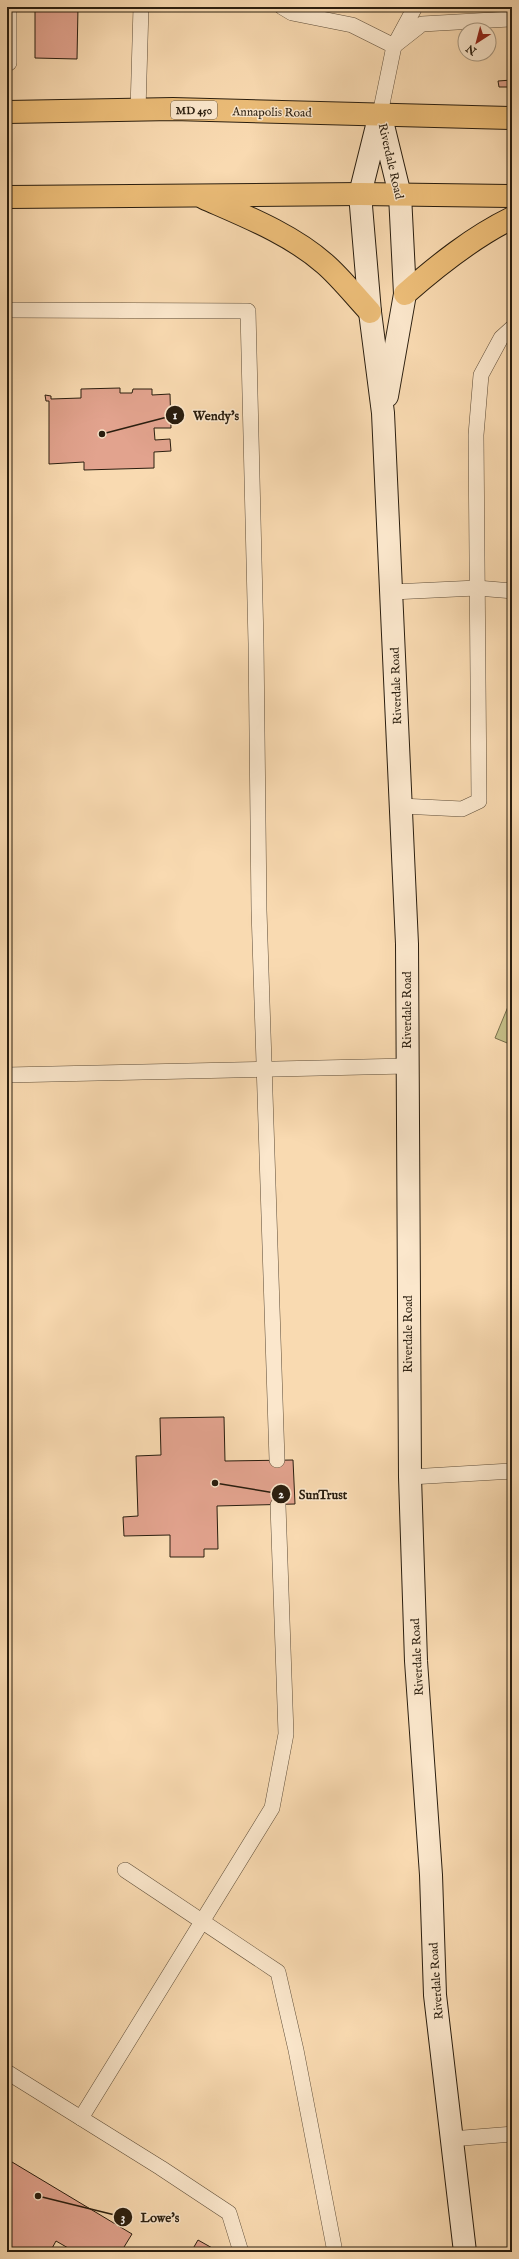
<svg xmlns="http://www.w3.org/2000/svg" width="519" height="2259" viewBox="0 0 519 2259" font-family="'IM FELL English',serif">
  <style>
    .green { fill: #c4be87; stroke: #776e4b }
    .building { fill: #e2a38e; stroke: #2a1e0f }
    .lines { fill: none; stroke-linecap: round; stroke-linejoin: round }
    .lane-casing { stroke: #5e4d38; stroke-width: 16 }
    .secondary-casing { stroke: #2a1e0f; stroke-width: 24 }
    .primary-casing { stroke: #2a1e0f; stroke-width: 24 }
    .lane { stroke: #fbe7cc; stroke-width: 15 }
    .secondary { stroke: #fbe7cc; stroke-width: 22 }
    .primary { stroke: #ecbd78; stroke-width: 22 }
    .labels { text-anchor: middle; stroke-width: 3; stroke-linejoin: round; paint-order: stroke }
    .shield { fill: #fbe7cc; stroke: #695a48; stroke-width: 1 }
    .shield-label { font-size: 11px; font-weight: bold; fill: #2a1e0f }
    .street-label { font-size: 12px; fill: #2a1e0f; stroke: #fbe7cc }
    .leader { fill: none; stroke: #2a1e0f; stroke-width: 1.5 }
    .callout-dot { fill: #2a1e0f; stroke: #fbe7cc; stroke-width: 1.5 }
    .mark-label { font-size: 12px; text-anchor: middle; font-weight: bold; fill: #fff }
    .callout-label { font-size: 13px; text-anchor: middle; font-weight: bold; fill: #2a1e0f; stroke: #fbe7cc; stroke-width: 3; stroke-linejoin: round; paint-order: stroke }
  </style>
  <rect width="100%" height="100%" fill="#f9dab1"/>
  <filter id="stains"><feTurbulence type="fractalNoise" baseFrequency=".005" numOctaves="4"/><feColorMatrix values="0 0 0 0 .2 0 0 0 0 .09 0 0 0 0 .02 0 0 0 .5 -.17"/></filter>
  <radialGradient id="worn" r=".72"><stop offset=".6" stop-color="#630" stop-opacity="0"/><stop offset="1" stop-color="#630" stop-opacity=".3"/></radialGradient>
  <path class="green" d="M512,997V1045L495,1038Z"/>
  <g class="building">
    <path d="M35,7H78L77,59L35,58Z"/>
    <path d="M512,80V87H499L498,81Z"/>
    <path d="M120,388V393H132L133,389H152V395L170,394L171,428H154L155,440L170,439L171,451L154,452V468L84,470V462L49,464V401H46L45,395L51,396V399L81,398V389Z"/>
    <path d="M224,1417L225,1461L293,1460L295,1504L217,1506L218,1549H204V1557H170V1535L124,1536L123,1517L138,1516L136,1456L161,1455L160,1418Z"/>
    <path d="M7,2159L132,2234L121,2252H75L56,2241L50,2252H7Z"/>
    <path d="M198,2240L214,2249L213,2252H191Z"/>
  </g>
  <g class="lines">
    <g class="lane-casing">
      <g id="lane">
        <path d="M282,7L292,13L352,25L394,46"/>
        <path d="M394,46L422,24L512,19"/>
        <path d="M7,63H9V7"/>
        <path d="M138,110L141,7"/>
        <path d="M380,114L394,46L415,7"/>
        <path d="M7,310L248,311L256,643L259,910L277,1460"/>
        <path d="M392,592L477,588L512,591"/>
        <path d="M401,806L462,809L479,801L476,435L481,375L501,338L512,328"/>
        <path d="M7,1075L407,1066"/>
        <path d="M410,1477L512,1471"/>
        <path d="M125,1870L278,1972L296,2050L335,2252"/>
        <path d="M7,2072L161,2168L229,2213L241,2252"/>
        <path d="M81,2118L272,1808L286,1734L278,1505"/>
        <path d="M451,2139L512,2134"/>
      </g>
    </g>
    <g class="secondary-casing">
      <g id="secondary">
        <path d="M380,114L360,194L370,312L383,413L407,944L410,1477L416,1661L431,1875L435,1995L465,2252"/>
        <path d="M381,117L400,195L405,294L387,396"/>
      </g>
    </g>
    <g class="primary-casing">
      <g id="primary">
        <path d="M7,112L173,109L512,118"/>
        <path d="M7,197L360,194L512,196"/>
        <path d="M204,198C245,216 291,234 325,264C341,278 355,296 370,312"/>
        <path d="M405,294C438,265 473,237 512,218"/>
      </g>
    </g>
    <use href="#lane" class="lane"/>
    <use href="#secondary" class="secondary"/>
    <use href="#primary" class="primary"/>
  </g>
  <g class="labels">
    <rect class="shield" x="171" y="101" width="46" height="18" rx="3"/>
    <g class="shield-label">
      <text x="194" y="114">MD 450</text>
    </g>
    <g class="street-label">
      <text transform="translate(272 112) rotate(1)" y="4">Annapolis Road</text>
      <text transform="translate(391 161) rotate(77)" y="4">Riverdale Road</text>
      <text transform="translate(396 686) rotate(-92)" y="4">Riverdale Road</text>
      <text transform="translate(407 1010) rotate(-90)" y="4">Riverdale Road</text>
      <text transform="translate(408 1334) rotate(-90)" y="4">Riverdale Road</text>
      <text transform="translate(417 1657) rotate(-93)" y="4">Riverdale Road</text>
      <text transform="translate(436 1981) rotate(-94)" y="4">Riverdale Road</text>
    </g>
  </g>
  <path class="leader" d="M102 434L175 415M215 1483L281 1494M38 2196L123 2217"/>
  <g class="callout-dot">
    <circle cx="102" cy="434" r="4"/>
    <circle cx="215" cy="1483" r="4"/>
    <circle cx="38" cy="2196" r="4"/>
    <circle cx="175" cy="415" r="10"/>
    <circle cx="281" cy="1494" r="10"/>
    <circle cx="123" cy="2217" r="10"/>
  </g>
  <g class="mark-label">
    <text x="175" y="419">1</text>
    <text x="281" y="1498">2</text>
    <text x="123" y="2221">3</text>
  </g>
  <g class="callout-label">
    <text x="216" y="420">Wendy's</text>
    <text x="323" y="1499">SunTrust</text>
    <text x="160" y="2222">Lowe's</text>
  </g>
  <rect width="519" height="2259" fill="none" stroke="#f9dab1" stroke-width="24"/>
  <rect x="8" y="8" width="503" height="2243" fill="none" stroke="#2a1e0f" stroke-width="2"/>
  <rect x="12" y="12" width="495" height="2235" fill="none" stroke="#2a1e0f"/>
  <g transform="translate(477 42) rotate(216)"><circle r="19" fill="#fbe7cc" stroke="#a79780"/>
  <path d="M0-3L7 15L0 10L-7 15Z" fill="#8f2418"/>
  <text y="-6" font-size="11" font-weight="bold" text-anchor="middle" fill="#2a1e0f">N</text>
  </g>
  <rect width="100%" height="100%" filter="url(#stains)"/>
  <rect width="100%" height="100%" fill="url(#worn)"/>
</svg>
